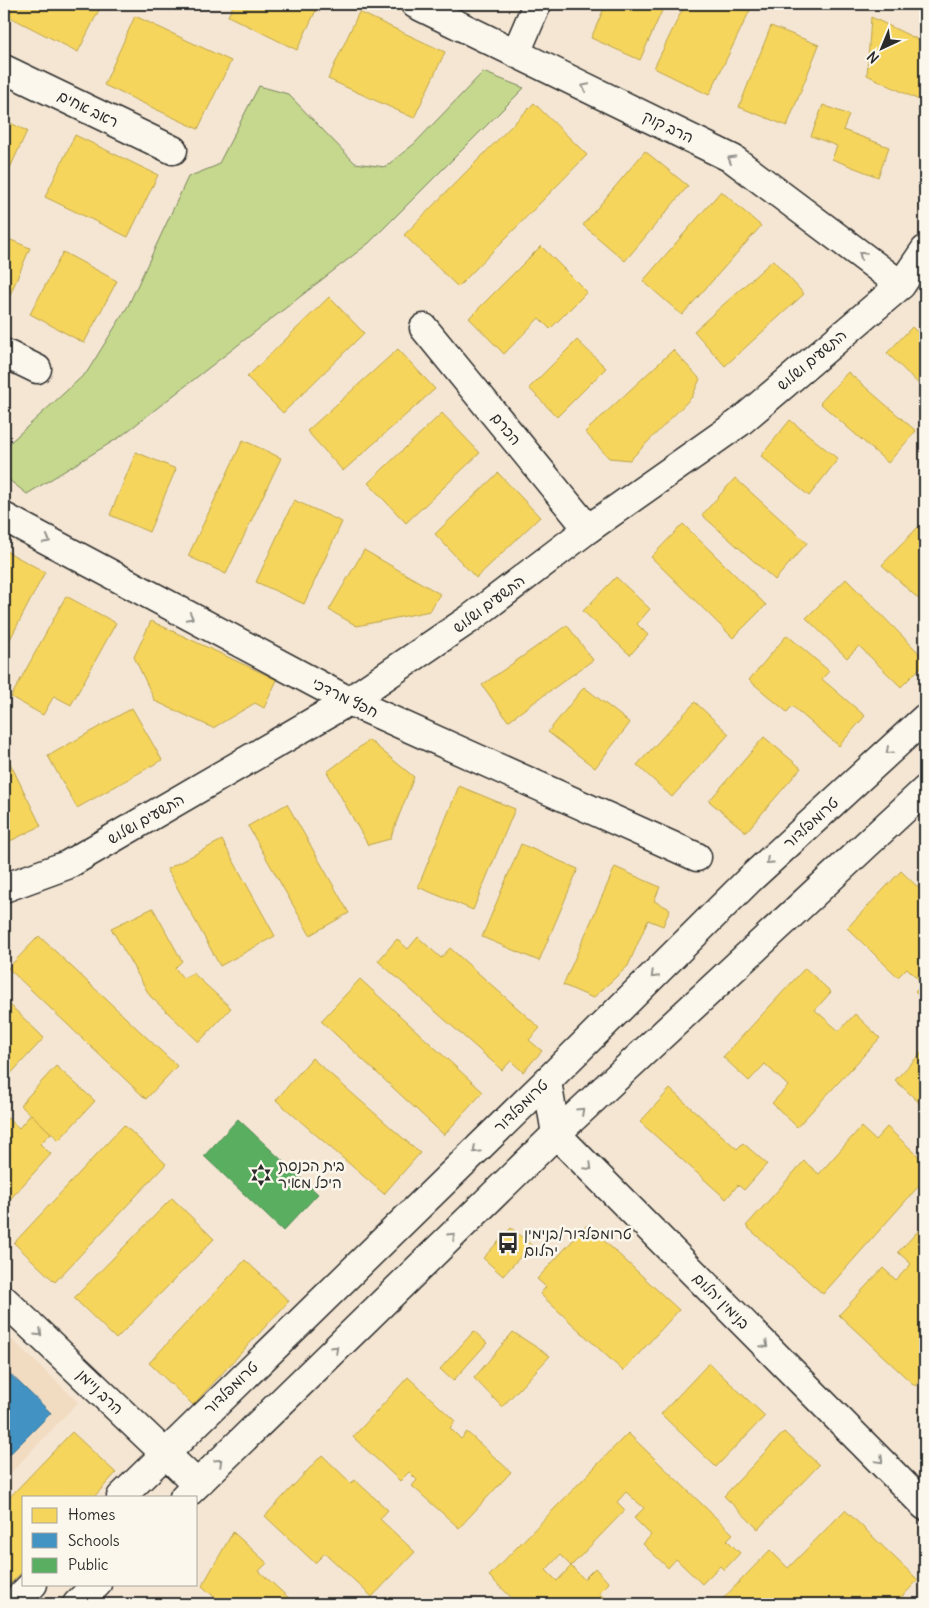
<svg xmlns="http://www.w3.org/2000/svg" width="929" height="1608" viewBox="0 0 929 1608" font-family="Delius,'Playpen Sans Hebrew',sans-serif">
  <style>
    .built { fill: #f1dbc1 }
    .green { fill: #c5d88d; stroke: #78825c }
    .homes { fill: #f6d55c; stroke: #b9a24d }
    .schools { fill: #4393c3; stroke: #3c7495 }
    .public { fill: #5aae61; stroke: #4c8751 }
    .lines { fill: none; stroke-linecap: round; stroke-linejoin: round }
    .street-casing { stroke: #2b2b2b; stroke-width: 31 }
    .secondary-casing { stroke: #2b2b2b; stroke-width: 31 }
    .street { stroke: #fbf7ec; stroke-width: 28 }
    .secondary { stroke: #fbf7ec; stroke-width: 28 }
    .oneway { stroke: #93918c }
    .labels { text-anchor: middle; stroke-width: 5; stroke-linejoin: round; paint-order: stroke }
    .street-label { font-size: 15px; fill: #2b2b2b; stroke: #fbf7ec }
    .poi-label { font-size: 15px; fill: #2b2b2b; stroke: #fbf7ec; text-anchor: start }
  </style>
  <rect width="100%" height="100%" fill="#f5e6d3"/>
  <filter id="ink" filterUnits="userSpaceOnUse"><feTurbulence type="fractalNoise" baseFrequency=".02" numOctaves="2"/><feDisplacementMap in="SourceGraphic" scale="10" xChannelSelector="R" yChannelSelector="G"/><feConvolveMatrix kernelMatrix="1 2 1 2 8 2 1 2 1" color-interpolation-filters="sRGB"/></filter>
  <g filter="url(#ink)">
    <path class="built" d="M4,1332L78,1402L4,1480Z"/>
    <path class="green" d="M483,72L524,88L369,243L120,437L27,494L4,476V448L87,372L128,306L188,177L218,165L259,86L288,94L355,163L385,167L414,144Z"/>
    <g class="homes">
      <path d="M4,4H96L101,6L78,52L4,14Z"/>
      <path d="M234,4H319L297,50L228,16Z"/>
      <path d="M606,4H665L640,60L591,38Z"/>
      <path d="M685,4H753L709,95L654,68Z"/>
      <path d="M359,12L445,52L414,118L328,79Z"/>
      <path d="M135,16L231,61L198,129L104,85Z"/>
      <path d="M871,17L925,43V103L867,75Z"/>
      <path d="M771,26L819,45L787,126L739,107Z"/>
      <path d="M534,103L587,155L458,287L404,235Z"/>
      <path d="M823,105L849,115L843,130L889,147L878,177L832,159L837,146L811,136Z"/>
      <path d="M4,120L27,131L4,181Z"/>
      <path d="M75,135L158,175L128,237L45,197Z"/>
      <path d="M645,151L688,186L625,261L583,225Z"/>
      <path d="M721,191L761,226L682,315L643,281Z"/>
      <path d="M4,237L30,248L4,309Z"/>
      <path d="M541,246L587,292L550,329L539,318L504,354L469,318Z"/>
      <path d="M63,252L117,281L84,343L30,314Z"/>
      <path d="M773,260L804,294L725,366L694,331Z"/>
      <path d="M329,297L364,333L283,413L247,377Z"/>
      <path d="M912,327L925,339V390L887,353Z"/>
      <path d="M577,340L606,368L557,417L529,388Z"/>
      <path d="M398,349L435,389L343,471L307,431Z"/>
      <path d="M673,350L700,379L692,397L630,460L609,458L585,432Z"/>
      <path d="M848,372L916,431L888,463L820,403Z"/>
      <path d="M442,413L480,453L406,523L368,483Z"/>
      <path d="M790,420L838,459L809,496L761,456Z"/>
      <path d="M243,440L281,458L226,574L188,556Z"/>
      <path d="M136,452L176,469L149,532L110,515Z"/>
      <path d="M498,473L540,517L476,578L435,534Z"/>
      <path d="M735,478L807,543L775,580L702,515Z"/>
      <path d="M294,500L342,522L304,604L256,582Z"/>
      <path d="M683,524L766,605L733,638L651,557Z"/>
      <path d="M918,527L925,533V605L882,565Z"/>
      <path d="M4,550L45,572L4,651Z"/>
      <path d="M364,550L440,594L430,611L357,626L329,610Z"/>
      <path d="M616,577L650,609L637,624L648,635L630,655L583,611Z"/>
      <path d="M846,579L925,659V663L901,687L859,646L847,658L806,618Z"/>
      <path d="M66,596L116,623L71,705L54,696L43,715L11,697Z"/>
      <path d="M151,621L277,680L264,708L255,703L213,728L155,701L134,657Z"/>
      <path d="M567,625L593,660L508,721L482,685Z"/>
      <path d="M787,635L829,671L822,679L865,716L839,746L792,706L787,712L749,680Z"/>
      <path d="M584,687L630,723L595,768L548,732Z"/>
      <path d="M695,702L729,734L672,797L637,765Z"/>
      <path d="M132,708L162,760L77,808L48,756Z"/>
      <path d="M764,737L801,768L746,832L709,801Z"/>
      <path d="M369,740L414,777L390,839L368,845L327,772Z"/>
      <path d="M9,761L41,826L4,844V764Z"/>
      <path d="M459,786L515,809L473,910L418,887Z"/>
      <path d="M287,804L349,913L310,935L248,826Z"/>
      <path d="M222,840L275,936L220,966L167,869Z"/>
      <path d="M521,844L578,869L539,961L482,937Z"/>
      <path d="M615,867L660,887L654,901L670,909L663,926L648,920L628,966L593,998L563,985Z"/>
      <path d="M901,871L925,894V1002L915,992L923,984L907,968L898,977L847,928Z"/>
      <path d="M153,908L182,961L175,968L183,978L193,973L231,1008L199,1042L150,996L111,928Z"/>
      <path d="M39,936L177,1066L146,1099L8,968Z"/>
      <path d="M418,937L441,958L450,948L540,1028L529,1040L542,1051L523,1072L511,1061L502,1070L378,961L397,939L408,949Z"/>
      <path d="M805,968L831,992L815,1010L839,1031L855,1014L880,1038L797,1127L772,1103L788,1086L765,1064L749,1081L723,1057Z"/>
      <path d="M360,979L483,1092L444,1135L321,1021Z"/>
      <path d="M4,999L44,1038L4,1081Z"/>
      <path d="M925,1049V1108L895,1080Z"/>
      <path d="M312,1058L420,1153L384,1194L276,1100Z"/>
      <path d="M56,1066L95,1101L59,1140L20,1105Z"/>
      <path d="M670,1089L737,1149L743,1143L767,1164L744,1190L738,1185L726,1199L640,1122Z"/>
      <path d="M31,1114L51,1133L40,1144L51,1154L4,1206V1123L8,1118L19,1128Z"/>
      <path d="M124,1125L166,1164L55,1282L14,1243Z"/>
      <path d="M861,1127L875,1140L887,1127L925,1162V1179L823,1294L746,1226L804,1161L819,1174Z"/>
      <path d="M172,1198L214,1239L116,1339L74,1298Z"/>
      <path d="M925,1224V1375L915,1386L839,1315L883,1268L896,1280L911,1264L898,1252Z"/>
      <path d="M587,1225L679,1310L623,1371L540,1294L546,1287L537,1279Z"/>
      <path d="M511,1228L531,1245L503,1276L483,1258Z"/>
      <path d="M245,1260L289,1301L193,1405L149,1363Z"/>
      <path d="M474,1331L487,1343L453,1381L440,1369Z"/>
      <path d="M513,1332L550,1356L502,1407L474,1378Z"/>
      <path d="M709,1363L765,1416L716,1467L661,1414Z"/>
      <path d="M408,1377L455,1421L450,1428L461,1439L467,1432L511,1472L459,1528L412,1486L417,1480L409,1472L400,1481L353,1437Z"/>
      <path d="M72,1432L116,1473L94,1497H24V1570L10,1584L4,1578V1503Z"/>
      <path d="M784,1432L819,1465L758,1529L724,1496Z"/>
      <path d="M628,1433L733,1534L727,1540L740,1553L724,1570L720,1566L702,1584L676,1559L668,1568L643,1544L651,1535L634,1518L644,1508L626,1492L617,1502L625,1510L571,1566L560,1555L546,1570L557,1581L571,1566L584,1579L595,1568L609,1583L599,1593L611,1604H533L528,1599L523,1604H518L489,1576Z"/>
      <path d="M322,1455L351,1483L355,1480L388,1510L380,1519L415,1552L372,1597L325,1553L315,1563L265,1516Z"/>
      <path d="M845,1510L918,1580L895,1604H808L806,1602L804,1604H718L770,1550L788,1568Z"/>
      <path d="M233,1532L267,1563L259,1571L291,1600L287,1604H222L202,1586Z"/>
    </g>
    <path class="schools" d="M4,1368L51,1413L4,1460Z"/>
    <path class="public" d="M238,1119L318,1194L283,1231L204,1156Z"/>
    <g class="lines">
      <g class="street-casing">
        <g id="street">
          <path d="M415,4L733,159L901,285"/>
          <path d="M516,53L537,4"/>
          <path d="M4,69L173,150"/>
          <path d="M424,328L588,529"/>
          <path d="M4,353L37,369"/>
          <path d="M4,517L349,701L697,857"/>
          <path d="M4,888L67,865L349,701L471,618L588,529L740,422L901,285L925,250"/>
          <path d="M547,1081L556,1134L925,1506"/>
          <path d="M4,1300L197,1484"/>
        </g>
      </g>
      <g class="secondary-casing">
        <g id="secondary">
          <path d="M121,1497L547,1081L750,879L925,718"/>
          <path d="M184,1497L556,1134L925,790"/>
          <path d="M13,1604L33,1584"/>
          <path d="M77,1604L97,1584"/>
        </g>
      </g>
      <use href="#street" class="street"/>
      <use href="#secondary" class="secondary"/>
    </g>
    <defs><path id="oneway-chevron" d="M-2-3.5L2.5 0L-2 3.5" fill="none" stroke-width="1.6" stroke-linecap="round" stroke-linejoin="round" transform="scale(1.25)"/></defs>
    <g class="oneway">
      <use href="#oneway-chevron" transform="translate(585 87) rotate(-154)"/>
      <use href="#oneway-chevron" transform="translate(731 159) rotate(-150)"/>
      <use href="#oneway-chevron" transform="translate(862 255) rotate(-143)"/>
      <use href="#oneway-chevron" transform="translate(47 540) rotate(28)"/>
      <use href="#oneway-chevron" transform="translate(190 617) rotate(28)"/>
      <use href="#oneway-chevron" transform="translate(889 751) rotate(138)"/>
      <use href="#oneway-chevron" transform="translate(769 861) rotate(138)"/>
      <use href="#oneway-chevron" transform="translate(654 975) rotate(135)"/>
      <use href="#oneway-chevron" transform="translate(581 1111) rotate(-43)"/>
      <use href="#oneway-chevron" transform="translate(476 1150) rotate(136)"/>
      <use href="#oneway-chevron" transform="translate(589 1167) rotate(45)"/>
      <use href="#oneway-chevron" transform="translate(452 1236) rotate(-44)"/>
      <use href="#oneway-chevron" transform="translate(39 1333) rotate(44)"/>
      <use href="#oneway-chevron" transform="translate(765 1345) rotate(45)"/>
      <use href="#oneway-chevron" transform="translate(335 1349) rotate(-44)"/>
      <use href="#oneway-chevron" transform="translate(880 1460) rotate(45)"/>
      <use href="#oneway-chevron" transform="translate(219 1462) rotate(-44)"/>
    </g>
  </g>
  <defs>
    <g id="synagogue-bare" transform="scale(1.725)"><path d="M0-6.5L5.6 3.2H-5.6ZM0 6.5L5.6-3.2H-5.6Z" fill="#2b2b2b" stroke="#fbf7ec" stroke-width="2.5" paint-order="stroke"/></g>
    <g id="bus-bare" transform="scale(1.725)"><path d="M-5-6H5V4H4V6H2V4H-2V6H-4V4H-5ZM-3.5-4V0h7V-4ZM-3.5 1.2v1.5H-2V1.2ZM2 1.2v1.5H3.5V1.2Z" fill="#2b2b2b" stroke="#fbf7ec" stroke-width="2.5" paint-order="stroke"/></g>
  </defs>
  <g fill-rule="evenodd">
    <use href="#synagogue-bare" x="261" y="1175"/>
    <use href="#bus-bare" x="508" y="1243"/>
  </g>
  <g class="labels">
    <g class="street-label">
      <text transform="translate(88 109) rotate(26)" y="5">ראב אחים</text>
      <text transform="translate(668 127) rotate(26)" y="5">הרב קוק</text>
      <text transform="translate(812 360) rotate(-40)" y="5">התשעים ושלוש</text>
      <text transform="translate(506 429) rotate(51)" y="5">הכרם</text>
      <text transform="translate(489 604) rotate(-37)" y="5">התשעים ושלוש</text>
      <text transform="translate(345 698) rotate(26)" y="5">חפץ מרדכי</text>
      <text transform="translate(146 819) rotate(-30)" y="5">התשעים ושלוש</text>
      <text transform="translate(811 823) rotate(-42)" y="5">טרומפלדור</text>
      <text transform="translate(521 1106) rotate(-44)" y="5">טרומפלדור</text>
      <text transform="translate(721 1301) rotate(45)" y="5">בנימין יהלום</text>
      <text transform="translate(231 1388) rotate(-44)" y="5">טרומפלדור</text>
      <text transform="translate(100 1392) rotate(44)" y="5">הרב ניימן</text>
    </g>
    <g class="poi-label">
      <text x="278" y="1171">בית הכנסת<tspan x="278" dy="17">היכל מאיר</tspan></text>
      <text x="524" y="1239">טרומפלדור/בנימין<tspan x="524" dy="17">יהלום</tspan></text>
    </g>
  </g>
  <rect width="929" height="1608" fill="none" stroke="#fbf7ec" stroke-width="20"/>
  <rect x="10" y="10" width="909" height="1588" fill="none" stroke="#2b2b2b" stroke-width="2" filter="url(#ink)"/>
  <rect x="22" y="1496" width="175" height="90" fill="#fbf7ec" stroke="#a8a59f"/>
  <rect x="32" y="1508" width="25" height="15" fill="#f6d55c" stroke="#a8a59f"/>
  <text x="68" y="1520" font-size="15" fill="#2b2b2b">Homes</text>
  <rect x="32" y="1533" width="25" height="15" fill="#4393c3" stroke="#a8a59f"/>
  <text x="68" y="1546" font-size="15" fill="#2b2b2b">Schools</text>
  <rect x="32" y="1558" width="25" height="15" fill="#5aae61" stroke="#a8a59f"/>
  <text x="68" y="1570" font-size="15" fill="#2b2b2b">Public</text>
  <g transform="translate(882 48) rotate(224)" stroke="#fbf7ec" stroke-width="4" paint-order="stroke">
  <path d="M0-4L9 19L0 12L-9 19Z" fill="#2b2b2b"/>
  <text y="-8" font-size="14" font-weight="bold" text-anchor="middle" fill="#2b2b2b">N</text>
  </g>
</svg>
